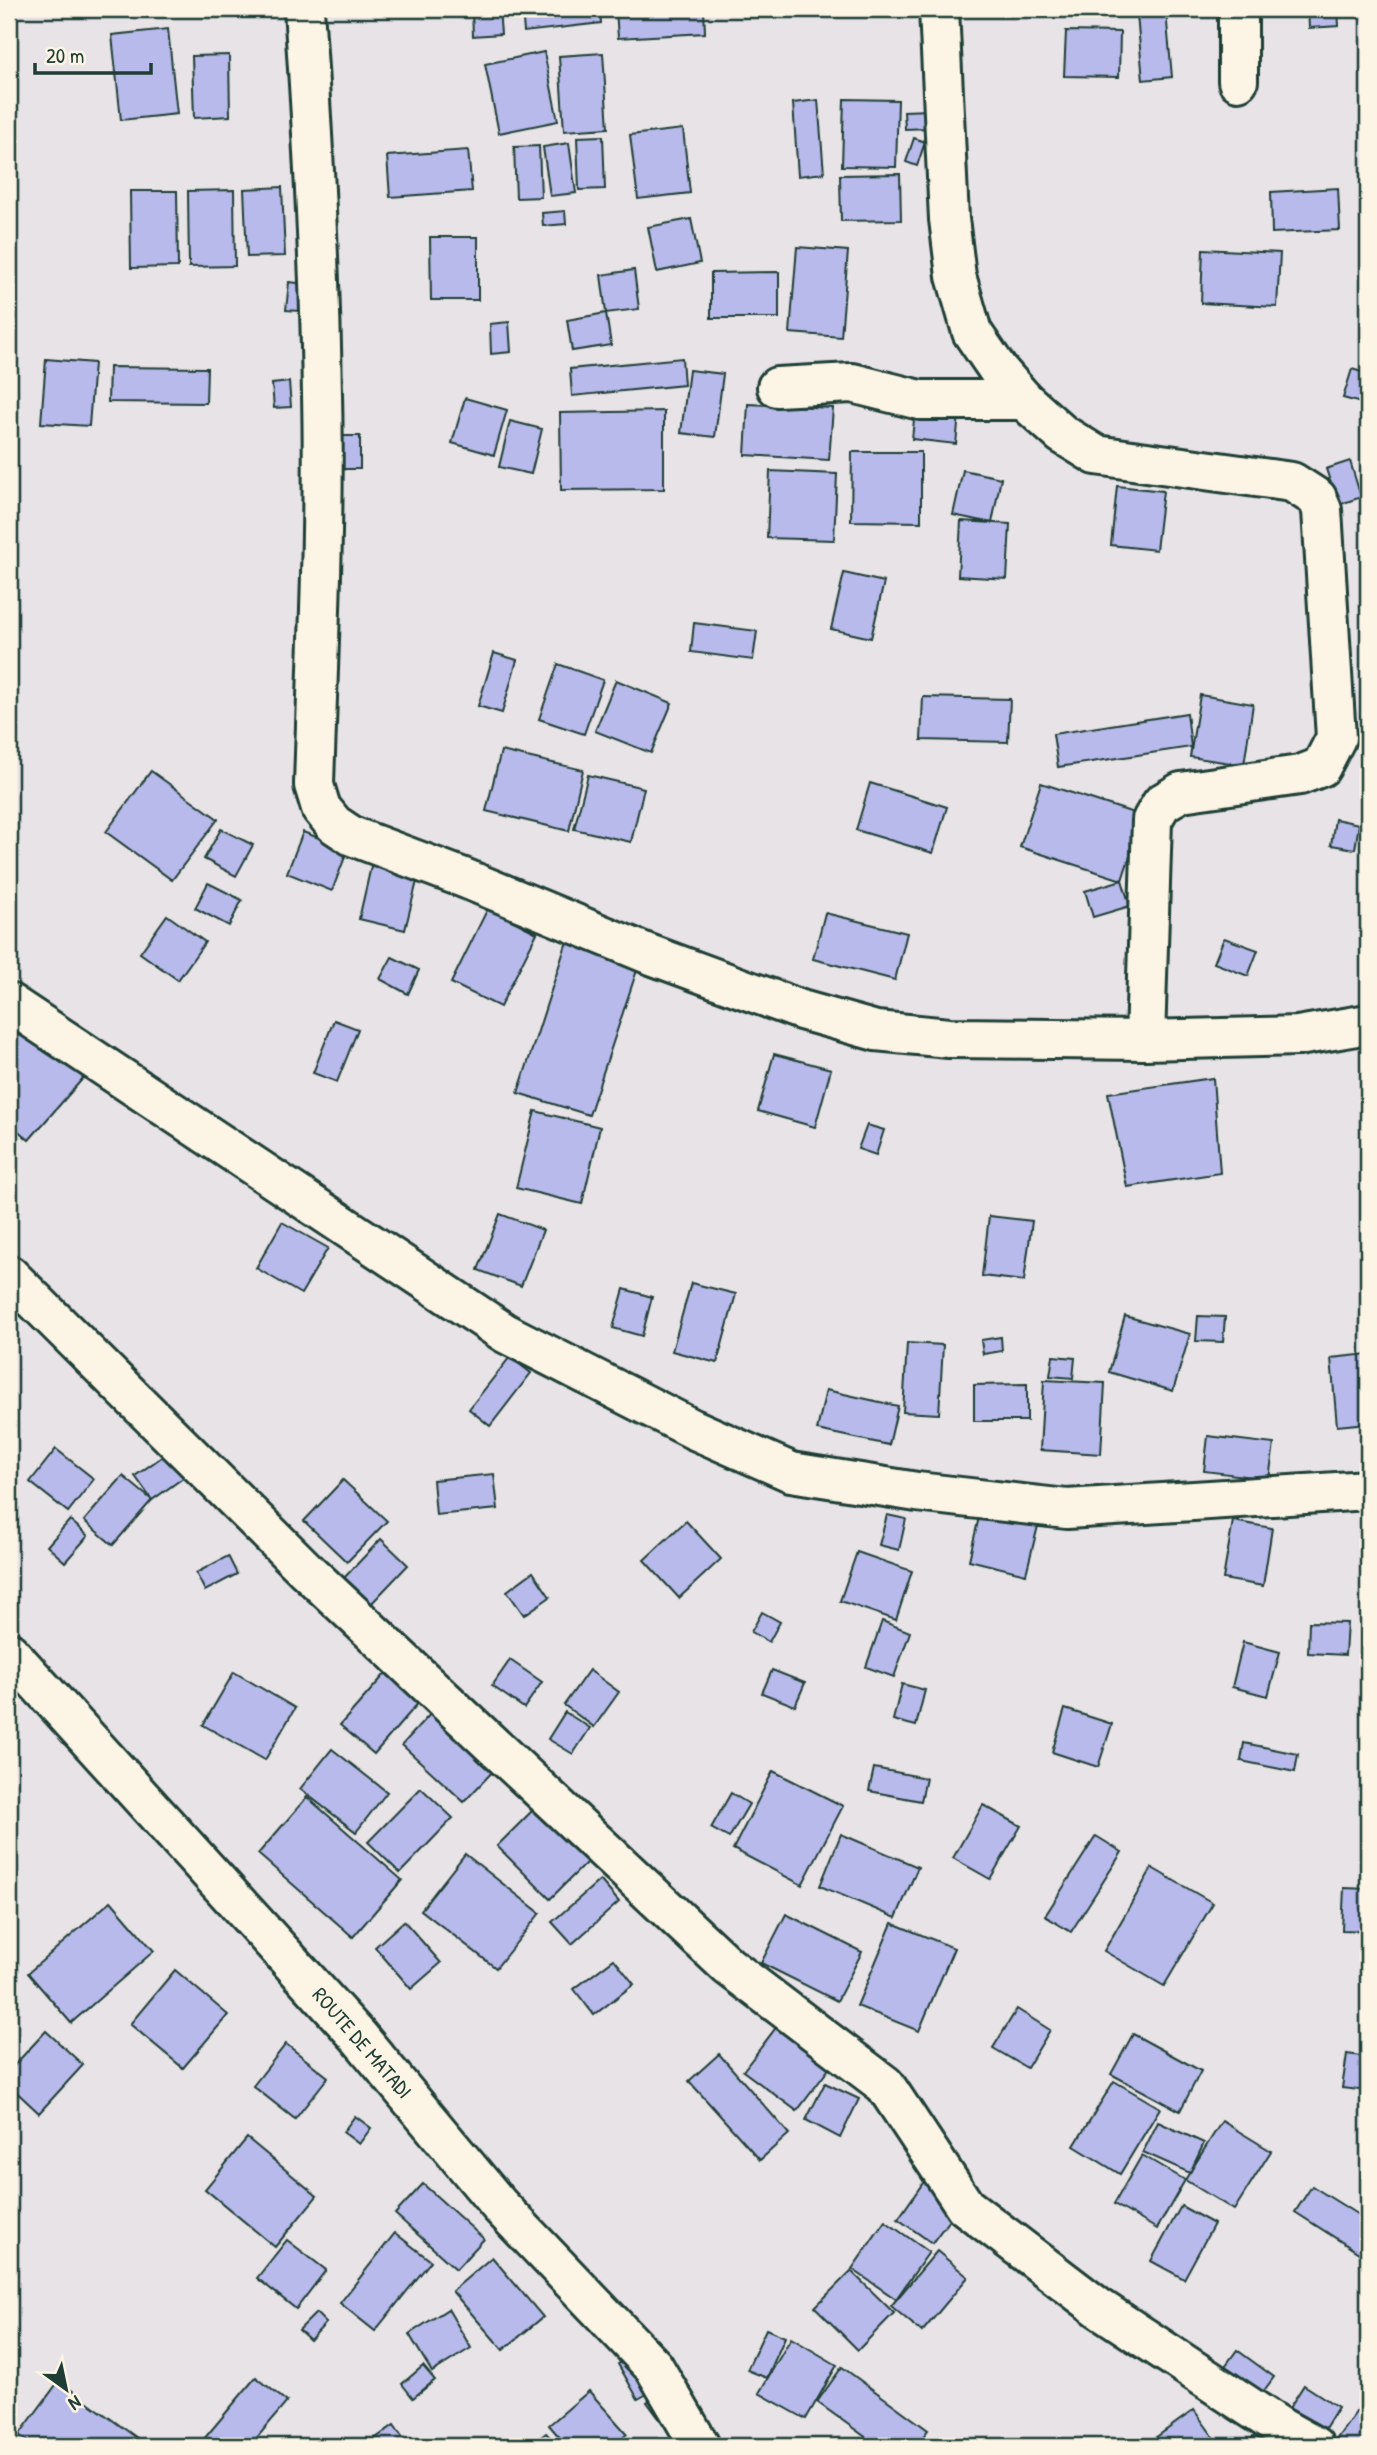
<svg xmlns="http://www.w3.org/2000/svg" width="1377" height="2455" viewBox="0 0 1377 2455" font-family="'Patrick Hand',sans-serif">
  <style>
    .building { fill: #b8baec; stroke: #1f3d34; stroke-width: 2 }
    .lines { fill: none; stroke-linecap: round; stroke-linejoin: round }
    .minor-casing { stroke: #1f3d34; stroke-width: 44 }
    .highway-casing { stroke: #1f3d34; stroke-width: 44 }
    .minor { stroke: #fcf5e5; stroke-width: 38 }
    .highway { stroke: #fcf5e5; stroke-width: 38 }
    .labels { text-anchor: middle; stroke-width: 6; stroke-linejoin: round; paint-order: stroke }
    .street-label { font-size: 21px; fill: #1f3d34; stroke: #fcf5e5 }
  </style>
  <rect width="100%" height="100%" fill="#e8e3e7"/>
  <filter id="ink" filterUnits="userSpaceOnUse"><feTurbulence type="fractalNoise" baseFrequency=".0143" numOctaves="2"/><feDisplacementMap in="SourceGraphic" scale="14" xChannelSelector="R" yChannelSelector="G"/><feConvolveMatrix kernelMatrix="1 2 1 2 8 2 1 2 1" color-interpolation-filters="sRGB"/></filter>
  <g filter="url(#ink)">
    <g class="building">
      <path d="M472,9H499L501,34L473,36Z"/>
      <path d="M522,9H600L601,23L524,32Z"/>
      <path d="M616,9H704L705,33L618,38Z"/>
      <path d="M1308,9H1338L1339,26L1309,28Z"/>
      <path d="M1166,12L1172,77L1143,80L1137,15Z"/>
      <path d="M168,29L177,114L121,120L112,35Z"/>
      <path d="M1066,31L1120,32L1119,77L1064,76Z"/>
      <path d="M544,52L558,121L499,133L485,64Z"/>
      <path d="M603,53L608,128L564,131L559,56Z"/>
      <path d="M229,55L230,116L194,118L192,56Z"/>
      <path d="M844,99L898,100L896,167L842,166Z"/>
      <path d="M818,100L824,173L798,176L793,103Z"/>
      <path d="M929,110L930,128L905,129L904,111Z"/>
      <path d="M683,129L690,193L638,199L630,135Z"/>
      <path d="M603,136L605,189L579,190L577,137Z"/>
      <path d="M914,138L925,142L917,166L906,162Z"/>
      <path d="M569,143L576,193L550,196L543,147Z"/>
      <path d="M539,146L541,197L516,198L514,147Z"/>
      <path d="M468,150L472,191L390,197L387,156Z"/>
      <path d="M900,174L901,220L841,221L840,175Z"/>
      <path d="M282,187L285,256L247,257L244,189Z"/>
      <path d="M1338,188L1340,230L1272,233L1271,192Z"/>
      <path d="M234,190L235,266L189,267L188,191Z"/>
      <path d="M130,191H177L178,267L131,268Z"/>
      <path d="M565,211L566,224L543,226L542,213Z"/>
      <path d="M691,219L700,263L657,272L648,227Z"/>
      <path d="M430,237H478V300H431Z"/>
      <path d="M797,247L848,251L841,337L790,333Z"/>
      <path d="M1203,249L1280,253L1277,307L1201,303Z"/>
      <path d="M634,270L639,309L606,313L601,275Z"/>
      <path d="M779,272V318H711V273Z"/>
      <path d="M289,282L315,285L313,312L286,310Z"/>
      <path d="M606,313L611,345L572,351L567,320Z"/>
      <path d="M509,322L511,352L491,354L490,324Z"/>
      <path d="M682,358L684,385L572,396L570,369Z"/>
      <path d="M46,359L94,363L89,426L41,423Z"/>
      <path d="M109,367L207,368L206,403L108,402Z"/>
      <path d="M1352,369L1368,374V405L1343,398Z"/>
      <path d="M689,370L723,374L715,437L681,433Z"/>
      <path d="M289,382L291,407L274,408L272,384Z"/>
      <path d="M465,398L507,410L494,455L452,443Z"/>
      <path d="M916,400L960,405L956,444L912,439Z"/>
      <path d="M748,404L833,408L829,460L745,455Z"/>
      <path d="M664,411V489L561,490L560,413Z"/>
      <path d="M510,421L542,429L531,474L499,467Z"/>
      <rect x="331" y="436" width="29" height="33"/>
      <path d="M852,452H921V522L851,521Z"/>
      <path d="M1350,461L1361,497L1338,505L1326,469Z"/>
      <path d="M963,470L1001,478L992,523L953,515Z"/>
      <path d="M770,471L837,474L834,540L767,538Z"/>
      <path d="M1117,486L1163,491L1156,550L1111,545Z"/>
      <path d="M961,521L1010,524L1007,579L958,576Z"/>
      <path d="M844,573L884,582L871,638L831,629Z"/>
      <path d="M694,623L757,631L753,660L691,652Z"/>
      <path d="M494,653L517,660L502,713L478,706Z"/>
      <path d="M558,664L603,680L584,734L539,719Z"/>
      <path d="M616,680L672,703L651,753L595,731Z"/>
      <path d="M1200,695L1253,704L1244,765L1190,757Z"/>
      <path d="M923,697L1010,699L1008,742L921,740Z"/>
      <path d="M1187,713L1191,747L1058,767L1053,734Z"/>
      <path d="M501,751L583,770L569,831L486,811Z"/>
      <path d="M151,771L218,819L172,880L106,832Z"/>
      <path d="M588,775L644,788L631,842L574,829Z"/>
      <path d="M870,783L947,807L933,853L856,830Z"/>
      <path d="M1041,783L1143,816L1122,880L1020,847Z"/>
      <path d="M1335,819L1359,824L1355,849L1331,845Z"/>
      <path d="M221,829L253,845L236,876L204,859Z"/>
      <path d="M303,832L348,849L332,891L287,873Z"/>
      <path d="M372,862L419,873L405,930L359,919Z"/>
      <path d="M1122,880L1130,906L1093,917L1085,891Z"/>
      <path d="M208,883L242,900L229,926L195,908Z"/>
      <path d="M488,908L537,933L500,1007L451,983Z"/>
      <path d="M825,913L907,933L895,980L813,959Z"/>
      <path d="M167,915L205,942L178,980L140,953Z"/>
      <path d="M570,932L642,955L589,1115L518,1093Z"/>
      <path d="M1224,938L1258,950L1248,976L1214,963Z"/>
      <path d="M392,957L419,970L408,994L380,979Z"/>
      <path d="M9,1009L85,1076L29,1140L9,1123Z"/>
      <path d="M334,1020L358,1029L337,1082L313,1073Z"/>
      <path d="M774,1054L831,1069L815,1127L758,1111Z"/>
      <path d="M1213,1078L1220,1173L1127,1187L1108,1093Z"/>
      <path d="M535,1111L600,1127L582,1204L516,1188Z"/>
      <path d="M867,1125L884,1130L876,1155L858,1149Z"/>
      <path d="M500,1214L543,1230L521,1286L478,1270Z"/>
      <path d="M989,1216L1032,1221L1024,1281L982,1276Z"/>
      <path d="M282,1222L328,1248L301,1294L256,1268Z"/>
      <path d="M691,1283L736,1294L717,1363L672,1351Z"/>
      <path d="M624,1289L652,1297L642,1336L613,1328Z"/>
      <path d="M1125,1316L1190,1334L1173,1391L1109,1372Z"/>
      <path d="M1198,1316L1225,1317L1223,1342L1196,1341Z"/>
      <path d="M1001,1337L1002,1351L983,1354L981,1340Z"/>
      <path d="M907,1343L943,1345L939,1414L903,1412Z"/>
      <path d="M1368,1354V1423L1337,1426L1331,1358Z"/>
      <path d="M1053,1356L1075,1358L1073,1378L1050,1376Z"/>
      <path d="M510,1357L531,1373L490,1426L469,1409Z"/>
      <path d="M1044,1380L1105,1383L1101,1454L1040,1450Z"/>
      <path d="M1027,1384V1421H974V1385Z"/>
      <path d="M826,1390L898,1406L889,1445L817,1430Z"/>
      <path d="M1208,1436L1274,1444L1269,1479L1204,1471Z"/>
      <path d="M56,1449L94,1479L68,1512L30,1482Z"/>
      <path d="M173,1449L190,1473L152,1500L135,1476Z"/>
      <path d="M494,1474L498,1509L436,1515L433,1480Z"/>
      <path d="M123,1476L152,1500L113,1545L84,1521Z"/>
      <path d="M343,1480L387,1521L347,1562L304,1521Z"/>
      <path d="M982,1504L1040,1518L1026,1574L969,1560Z"/>
      <path d="M887,1515L906,1519L899,1550L879,1545Z"/>
      <path d="M70,1520L88,1536L65,1562L47,1546Z"/>
      <path d="M686,1521L721,1559L679,1598L644,1560Z"/>
      <path d="M1233,1521L1272,1528L1263,1586L1223,1579Z"/>
      <path d="M1368,1522V1540L1359,1531Z"/>
      <path d="M381,1539L408,1565L370,1605L343,1579Z"/>
      <path d="M857,1552L912,1571L896,1620L840,1601Z"/>
      <path d="M228,1556L237,1574L205,1591L196,1573Z"/>
      <path d="M533,1572L550,1597L524,1615L507,1591Z"/>
      <path d="M762,1612L780,1622L769,1642L751,1632Z"/>
      <path d="M882,1621L910,1632L894,1677L866,1667Z"/>
      <path d="M1309,1622L1347,1623L1345,1655L1308,1653Z"/>
      <path d="M1243,1642L1280,1652L1268,1696L1232,1687Z"/>
      <path d="M510,1660L542,1682L524,1708L492,1686Z"/>
      <path d="M393,1665L427,1693L374,1754L340,1725Z"/>
      <path d="M589,1670L619,1692L594,1727L564,1705Z"/>
      <path d="M772,1670L805,1683L795,1706L762,1693Z"/>
      <path d="M234,1672L295,1708L265,1760L203,1725Z"/>
      <path d="M902,1684L925,1690L916,1726L893,1720Z"/>
      <path d="M1065,1709L1112,1724L1098,1767L1052,1752Z"/>
      <path d="M433,1711L496,1768L464,1802L402,1745Z"/>
      <path d="M565,1712L590,1728L573,1754L548,1739Z"/>
      <path d="M1244,1743L1298,1754L1295,1772L1241,1761Z"/>
      <path d="M332,1749L387,1792L356,1832L300,1789Z"/>
      <path d="M874,1768L926,1778L921,1801L869,1791Z"/>
      <path d="M773,1771L843,1806L802,1885L733,1849Z"/>
      <path d="M421,1788L453,1818L400,1873L368,1842Z"/>
      <path d="M731,1793L749,1804L729,1838L711,1828Z"/>
      <path d="M307,1797L402,1880L353,1937L258,1854Z"/>
      <path d="M541,1802L594,1855L550,1899L497,1846Z"/>
      <path d="M983,1805L1021,1826L990,1879L953,1858Z"/>
      <path d="M841,1834L918,1867L896,1918L820,1886Z"/>
      <path d="M1096,1836L1122,1852L1071,1932L1045,1916Z"/>
      <path d="M465,1854L540,1913L496,1968L421,1910Z"/>
      <path d="M1152,1868L1213,1903L1164,1986L1104,1951Z"/>
      <path d="M600,1880L619,1902L572,1944L552,1922Z"/>
      <path d="M1344,1888L1368,1889V1931L1342,1930Z"/>
      <path d="M111,1901L154,1951L71,2023L28,1973Z"/>
      <path d="M786,1914L862,1952L837,2001L761,1963Z"/>
      <path d="M404,1921L441,1963L411,1989L375,1947Z"/>
      <path d="M892,1923L954,1948L919,2031L857,2006Z"/>
      <path d="M1364,1957H1368V1983H1363Z"/>
      <path d="M614,1959L634,1984L594,2015L574,1989Z"/>
      <path d="M175,1970L228,2015L183,2068L130,2024Z"/>
      <path d="M1017,2009L1050,2030L1027,2068L993,2048Z"/>
      <path d="M781,2021L834,2062L797,2111L743,2071Z"/>
      <path d="M46,2031L83,2065L39,2113L9,2085V2071Z"/>
      <path d="M1133,2034L1201,2071L1180,2111L1111,2074Z"/>
      <path d="M286,2044L328,2077L295,2119L253,2086Z"/>
      <path d="M719,2054L789,2134L760,2160L689,2081Z"/>
      <path d="M1347,2054L1368,2057V2091L1342,2088Z"/>
      <path d="M1114,2081L1160,2108L1120,2174L1074,2146Z"/>
      <path d="M825,2083L859,2099L840,2138L806,2120Z"/>
      <path d="M355,2116L371,2128L359,2144L343,2132Z"/>
      <path d="M1222,2121L1271,2151L1234,2210L1185,2180Z"/>
      <path d="M1158,2122L1204,2143L1190,2173L1143,2152Z"/>
      <path d="M247,2138L317,2196L275,2247L205,2189Z"/>
      <path d="M1142,2155L1185,2180L1157,2229L1114,2204Z"/>
      <path d="M925,2180L960,2205L932,2243L898,2219Z"/>
      <path d="M423,2184L484,2239L456,2269L395,2214Z"/>
      <path d="M1312,2186L1368,2221V2239L1359,2253L1295,2212Z"/>
      <path d="M1181,2206L1214,2224L1184,2279L1151,2261Z"/>
      <path d="M885,2221L929,2252L896,2299L852,2269Z"/>
      <path d="M395,2233L431,2261L375,2331L340,2303Z"/>
      <path d="M287,2240L326,2270L296,2309L257,2278Z"/>
      <path d="M937,2251L968,2277L922,2332L891,2306Z"/>
      <path d="M492,2257L543,2317L503,2350L452,2291Z"/>
      <path d="M851,2271L894,2313L858,2350L815,2307Z"/>
      <path d="M448,2309L471,2348L432,2372L409,2334Z"/>
      <path d="M316,2313L326,2323L310,2340L299,2330Z"/>
      <path d="M766,2329L785,2337L767,2378L747,2370Z"/>
      <path d="M791,2338L837,2365L806,2419L759,2393Z"/>
      <path d="M1237,2350L1274,2377L1257,2400L1220,2373Z"/>
      <path d="M635,2354L656,2389L638,2399L618,2364Z"/>
      <path d="M423,2366L435,2380L413,2398L402,2384Z"/>
      <path d="M842,2367L928,2430L916,2446H878L817,2402Z"/>
      <path d="M256,2377L287,2402L250,2446H198Z"/>
      <path d="M59,2381L148,2446H34L19,2435Z"/>
      <path d="M1304,2385L1338,2407L1319,2438L1284,2416Z"/>
      <path d="M589,2391L627,2434L613,2446H567L549,2425Z"/>
      <path d="M656,2396L673,2418L664,2425L647,2402Z"/>
      <path d="M1359,2408L1368,2415V2446H1336L1333,2444Z"/>
      <path d="M1194,2410L1220,2446H1144Z"/>
      <path d="M394,2425L408,2445L365,2446Z"/>
      <path d="M1266,2427L1281,2446H1242Z"/>
      <path d="M546,2433L558,2446H536L533,2443Z"/>
    </g>
    <g class="lines">
      <g class="minor-casing">
        <g id="minor">
          <path d="M304,9C313,137 320,266 322,394C325,524 318,655 314,785L321,808L334,824L352,836L464,878L646,953L801,1010L876,1031L949,1038L1145,1040L1298,1036L1368,1024"/>
          <path d="M939,9L949,219L956,276L972,332L998,370L1024,400L1062,434L1096,455L1292,482L1317,498L1322,510L1336,738L1321,767L1300,775L1181,792L1162,803L1152,820L1145,1040"/>
          <path d="M1238,9V81"/>
          <path d="M777,387L852,383L920,400H1024"/>
          <path d="M9,1003L505,1333L693,1429L791,1472L917,1492L1067,1509L1368,1490"/>
          <path d="M9,1275L306,1570L728,1966L885,2085L965,2206L1099,2308L1280,2427L1314,2446"/>
        </g>
      </g>
      <g class="highway-casing">
        <path id="highway" d="M9,1652L358,2036L499,2205L654,2367L700,2446"/>
      </g>
      <use href="#minor" class="minor"/>
      <use href="#highway" class="highway"/>
    </g>
  </g>
  <g class="labels">
    <g class="street-label">
      <text transform="translate(362 2043) rotate(49)" y="7">ROUTE DE MATADI</text>
    </g>
  </g>
  <rect width="1377" height="2455" fill="none" stroke="#fcf5e5" stroke-width="35"/>
  <rect x="18" y="18" width="1342" height="2420" fill="none" stroke="#1f3d34" stroke-width="2.5" filter="url(#ink)"/>
  <g transform="translate(66 2389) rotate(147)" stroke="#fcf5e5" stroke-width="5" paint-order="stroke">
  <path d="M0-5L12 26L0 18L-12 26Z" fill="#1f3d34"/>
  <text y="-10" font-size="19" font-weight="bold" text-anchor="middle" fill="#1f3d34">N</text>
  </g>
  <path d="M35 63v10h116v-10" fill="none" stroke="#1f3d34" stroke-width="3.5"/>
  <text x="46" y="63" font-size="21" fill="#1f3d34" stroke="#fcf5e5" stroke-width="5" paint-order="stroke">20 m</text>
</svg>
